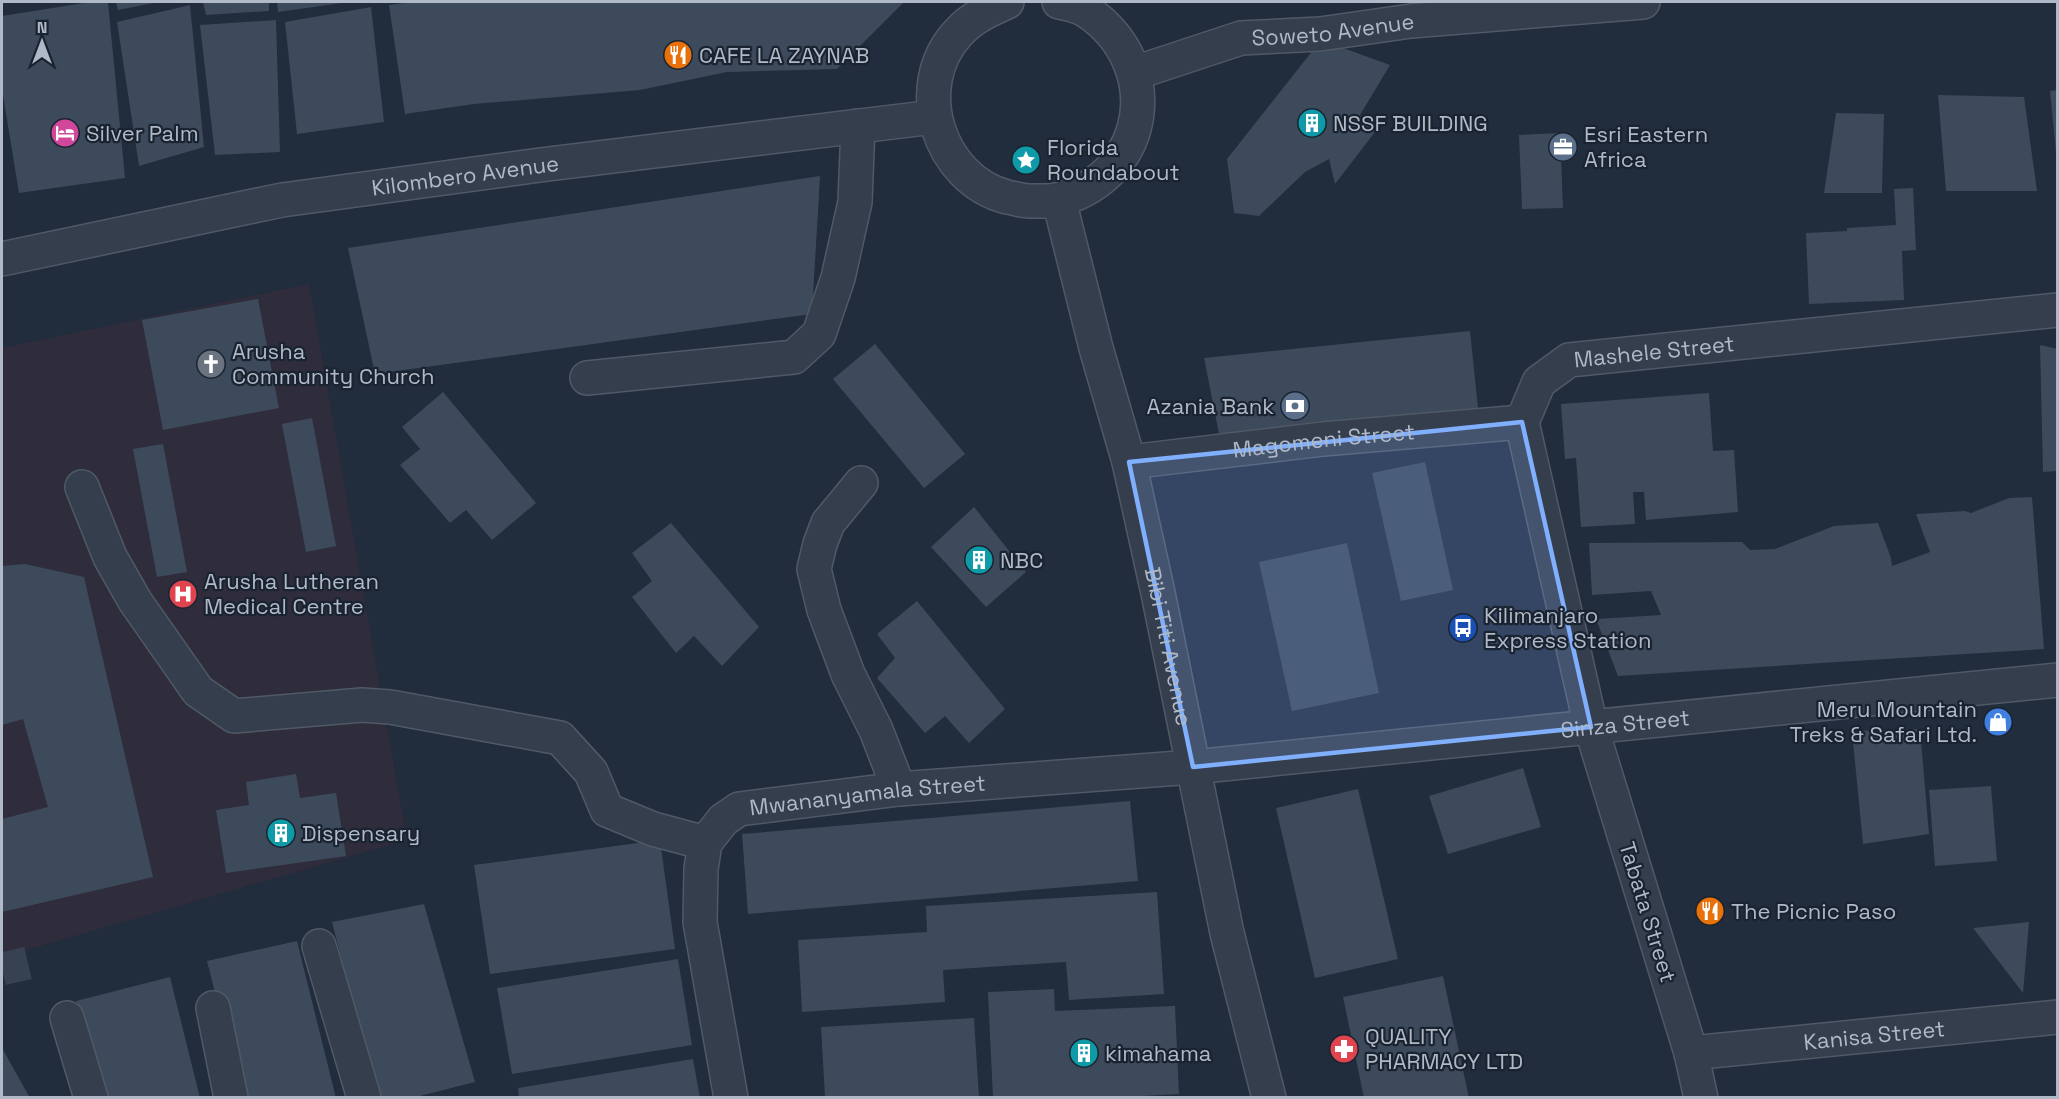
<svg xmlns="http://www.w3.org/2000/svg" width="2059" height="1099" viewBox="0 0 2059 1099" font-family="'Space Grotesk',sans-serif">
  <style>
    .medical { fill: #2f2d3c }
    .building { fill: #3d4a5b }
    .lines { fill: none; stroke-linecap: round; stroke-linejoin: round }
    .minor-tunnel { stroke: #364151; stroke-width: 33; stroke-dasharray: 33 16; stroke-linecap: butt }
    .minor-casing { stroke: #505966; stroke-width: 36 }
    .minor { stroke: #353e4c; stroke-width: 33 }
    .marked { fill: #80affd; fill-opacity: 0.2; stroke: #80affd; stroke-width: 4.5; stroke-linejoin: round }
    .labels { text-anchor: middle; stroke-width: 4.5; stroke-linejoin: round; paint-order: stroke }
    .street-label { font-size: 22px; fill: #b0b9c8; stroke: #1a2330 }
    .poi-label { font-size: 22px; fill: #b0b9c8; stroke: #1a2330; text-anchor: start }
  </style>
  <rect width="100%" height="100%" fill="#212c3c"/>
  <path class="medical" d="M309,284L407,840L2,957V348Z"/>
  <g class="building">
    <path d="M90,2H108L125,178L19,193L2,89V16Z"/>
    <path d="M116,2H154V3L118,10Z"/>
    <path d="M203,2H269V11L206,15Z"/>
    <path d="M277,2H342V3L278,12Z"/>
    <path d="M412,2H904L837,69L727,72L640,90L474,104L405,114L389,5Z"/>
    <path d="M190,5L204,147L139,166L117,22Z"/>
    <path d="M371,7L384,122L297,134L285,22Z"/>
    <path d="M276,20L280,152L215,155L200,25Z"/>
    <path d="M1321,40L1390,65L1360,115L1375,132L1335,184L1329,159L1305,172L1259,216L1234,213L1227,159Z"/>
    <path d="M2058,90V153H2056L2050,91Z"/>
    <path d="M1938,95L2024,97L2037,191H1946Z"/>
    <path d="M1836,113L1884,114L1882,193H1824Z"/>
    <path d="M1560,133L1563,208L1522,209L1519,135Z"/>
    <path d="M820,176L812,314L375,374L348,248Z"/>
    <path d="M1913,188L1916,250L1902,251L1904,300L1809,304L1806,233L1847,231V228L1896,225L1894,189Z"/>
    <path d="M258,299L279,408L163,430L142,320Z"/>
    <path d="M1470,331L1478,408L1219,434L1204,358Z"/>
    <path d="M875,344L965,454L924,488L833,379Z"/>
    <path d="M2040,345L2058,349V471L2043,472Z"/>
    <path d="M443,392L536,503L492,540L466,510L450,523L400,465L420,449L402,427Z"/>
    <path d="M1709,393L1713,451L1734,450L1738,512L1646,520L1644,492H1633L1635,524L1581,527L1576,458L1565,459L1561,404Z"/>
    <path d="M312,418L336,546L306,552L282,424Z"/>
    <path d="M163,444L187,572L157,577L133,449Z"/>
    <path d="M1425,462L1453,590L1401,601L1372,473Z"/>
    <path d="M2032,497L2044,649L1618,676L1596,619L1661,615L1651,591L1592,595L1589,543L1742,542L1750,550L1775,549L1834,526L1878,523L1891,558L1892,566L1930,552L1916,514L1965,511L1971,513L2009,498Z"/>
    <path d="M974,507L1026,572L986,607L931,547Z"/>
    <path d="M671,523L759,627L722,666L694,636L676,653L632,597L652,581L632,553Z"/>
    <path d="M1347,543L1379,693L1292,711L1259,562Z"/>
    <path d="M25,564L84,577L153,877L2,912V819L48,807L23,719L2,725V566Z"/>
    <path d="M917,601L1005,709L969,743L945,716L925,733L877,678L895,658L877,634Z"/>
    <path d="M1920,729L1929,834L1863,844L1852,731Z"/>
    <path d="M1523,768L1541,827L1448,854L1429,796Z"/>
    <path d="M296,774L300,798L336,793L346,856L226,873L216,810L249,805L246,782Z"/>
    <path d="M1991,786L1997,861L1935,866L1929,790Z"/>
    <path d="M1358,789L1398,959L1315,978L1276,808Z"/>
    <path d="M1130,801L1138,881L748,914L742,834Z"/>
    <path d="M660,840L675,949L490,974L474,865Z"/>
    <path d="M1157,892L1164,994L1069,1000L1066,962L943,970L945,1002L802,1012L798,940L927,932L926,906Z"/>
    <path d="M424,904L475,1082L412,1098H377L332,922Z"/>
    <path d="M2029,922L2023,993L1973,928Z"/>
    <path d="M297,941L336,1098H242L207,961Z"/>
    <path d="M678,959L692,1045L512,1074L497,988Z"/>
    <path d="M1443,976L1469,1098H1364L1343,997Z"/>
    <path d="M170,977L200,1098H102L76,1001Z"/>
    <path d="M1054,989L1055,1011L1175,1006L1179,1094L1108,1098H993L988,992Z"/>
    <path d="M974,1018L979,1098H825L821,1027Z"/>
    <path d="M2,1048L30,1098H2Z"/>
    <path d="M693,1059L700,1098H519L518,1088Z"/>
  </g>
  <g class="lines">
    <path class="minor-tunnel" d="M2,969L28,963"/>
    <g class="minor-casing">
      <g id="minor">
        <path d="M1007,2C989,10 971,18 958,33C909,86 938,179 1007,197C1014,198 1022,201 1029,201C1039,201 1051,202 1061,199C1151,173 1164,64 1088,12C1080,6 1068,4 1059,2"/>
        <path id="s1" d="M1135,73L1241,38L1320,34L1411,21L1643,2"/>
        <path id="s2" d="M1059,200L1096,348L1129,462L1158,593L1227,933L1269,1098"/>
        <path id="s3" d="M2,259L282,200L540,165L934,117"/>
        <path d="M587,378L794,357L819,334L838,278L855,202L858,126"/>
        <path id="s4" d="M1129,462L1323,439L1522,422"/>
        <path d="M861,483L828,523L820,544L814,569L824,610L848,674L876,730L899,789"/>
        <path d="M82,487L110,557L135,601L198,691L234,716L362,705L390,707L560,738L591,772L607,810L653,829L705,843"/>
        <path d="M319,946L364,1098"/>
        <path d="M213,1008L231,1098"/>
        <path d="M67,1018L91,1098"/>
        <path id="s5" d="M1691,1053L2058,1017"/>
        <path id="s6" d="M731,1098L700,922L701,869L705,843L723,820L739,809L899,789L1193,767L2058,680"/>
        <path id="s7" d="M1701,1098L1691,1053L1591,727L1522,422L1539,382L1569,360L2058,310"/>
      </g>
    </g>
    <use href="#minor" class="minor"/>
  </g>
  <path class="marked" d="M1522,422L1591,727L1193,767L1129,462Z"/>
  <defs>
    <g id="restaurant-disc" transform="scale(1.5)"><circle r="9.5" fill="#e8710a" stroke="#1a2330"/><path d="M-5-6h1v4h1v-4h1v4h1v-4h1v5L-1.5 .5V6h-2V.5L-5-1ZM5-6V6H3V1.5H1.5Q1.5-4 5-6Z" fill="#fff"/></g>
    <g id="building-disc" transform="scale(1.5)"><circle r="9.5" fill="#0f9aa8" stroke="#1a2330"/><path d="M-4-6H4V6H1V3H-1V6H-4ZM-2.5-4.3h1.7v1.8h-1.7ZM.8-4.3h1.7v1.8H.8ZM-2.5-1h1.7V.8h-1.7ZM.8-1h1.7V.8H.8Z" fill="#fff"/></g>
    <g id="hotel-disc" transform="scale(1.5)"><circle r="9.5" fill="#d1479c" stroke="#1a2330"/><path d="M-6-4.5h1.5V1H6V5H4.5V3h-9V5H-6ZM-4 0a1.8 1.8 0 1 1 3.6 0ZM.5 0V-2.5h3Q6-2.5 6 0Z" fill="#fff"/></g>
    <g id="office-disc" transform="scale(1.5)"><circle r="9.5" fill="#5c6f8a" stroke="#1a2330"/><path d="M-6-3h4V-5.5h4V-3h4V5H-6ZM-1-4.5V-3h2v-1.5ZM-6 0V1H6V0Z" fill="#fff"/></g>
    <g id="sight-disc" transform="scale(1.5)"><circle r="9.5" fill="#0f9aa8" stroke="#1a2330"/><path d="M0-6L1.8-2.2L6-1.7L2.9 1.2L3.7 5.4L0 3.3L-3.7 5.4L-2.9 1.2L-6-1.7L-1.8-2.2Z" fill="#fff"/></g>
    <g id="church-disc" transform="scale(1.5)"><circle r="9.5" fill="#6b7280" stroke="#1a2330"/><path d="M-1.2-6h2.4v3.5h3.3v2.4h-3.3V6h-2.4V-.1h-3.3v-2.4h3.3Z" fill="#fff"/></g>
    <g id="bank-disc" transform="scale(1.5)"><circle r="9.5" fill="#5c6f8a" stroke="#1a2330"/><path d="M-6-4H6V4H-6ZM0-2.3a2.3 2.3 0 1 0 0 4.6a2.3 2.3 0 1 0 0-4.6Z" fill="#fff"/></g>
    <g id="hospital-disc" transform="scale(1.5)"><circle r="9.5" fill="#e0444e" stroke="#1a2330"/><path d="M-5-5h3v3.5h4V-5h3V5h-3V1.5h-4V5h-3Z" fill="#fff"/></g>
    <g id="bus-disc" transform="scale(1.5)"><circle r="9.5" fill="#1a4fb4" stroke="#1a2330"/><path d="M-5-6H5V4H4V6H2V4H-2V6H-4V4H-5ZM-3.5-4V0h7V-4ZM-3.5 1.2v1.5H-2V1.2ZM2 1.2v1.5H3.5V1.2Z" fill="#fff"/></g>
    <g id="shop-disc" transform="scale(1.5)"><circle r="9.5" fill="#3f7fe0" stroke="#1a2330"/><path d="M-5-2.5h2.3a2.7 3.5 0 0 1 5.4 0H5L5.5 6h-11ZM-1.5-2.5h3a1.5 2.3 0 0 0-3 0Z" fill="#fff"/></g>
    <g id="pharmacy-disc" transform="scale(1.5)"><circle r="9.5" fill="#e0444e" stroke="#1a2330"/><path d="M-2-6h4v4h4v4h-4v4h-4v-4h-4v-4h4Z" fill="#fff"/></g>
  </defs>
  <g fill-rule="evenodd">
    <use href="#restaurant-disc" x="678" y="55"/>
    <use href="#building-disc" x="1312" y="123"/>
    <use href="#hotel-disc" x="65" y="133"/>
    <use href="#office-disc" x="1563" y="147"/>
    <use href="#sight-disc" x="1026" y="160"/>
    <use href="#church-disc" x="211" y="364"/>
    <use href="#bank-disc" x="1295" y="406"/>
    <use href="#building-disc" x="979" y="560"/>
    <use href="#hospital-disc" x="183" y="594"/>
    <use href="#bus-disc" x="1463" y="628"/>
    <use href="#shop-disc" x="1998" y="722"/>
    <use href="#building-disc" x="281" y="833"/>
    <use href="#restaurant-disc" x="1710" y="911"/>
    <use href="#pharmacy-disc" x="1344" y="1049"/>
    <use href="#building-disc" x="1084" y="1053"/>
  </g>
  <g class="labels">
    <g class="street-label">
      <text dy="8" stroke="none"><textPath href="#s1" startOffset="204">Soweto Avenue</textPath></text>
      <text dy="8" stroke="none"><textPath href="#s3" startOffset="471">Kilombero Avenue</textPath></text>
      <text dy="8" stroke="none"><textPath href="#s7" startOffset="866">Mashele Street</textPath></text>
      <text dy="8" stroke="none"><textPath href="#s4" startOffset="196">Magomeni Street</textPath></text>
      <text dy="8" stroke="none"><textPath href="#s2" startOffset="460">Bibi Titi Avenue</textPath></text>
      <text dy="8" stroke="none"><textPath href="#s6" startOffset="1197">Sinza Street</textPath></text>
      <text dy="8" stroke="none"><textPath href="#s6" startOffset="436">Mwananyamala Street</textPath></text>
      <text transform="translate(1648 912) rotate(73)" y="8">Tabata Street</text>
      <text dy="8" stroke="none"><textPath href="#s5" startOffset="184">Kanisa Street</textPath></text>
    </g>
    <g class="poi-label">
      <text x="699" y="63">CAFE LA ZAYNAB</text>
      <text x="1333" y="131">NSSF BUILDING</text>
      <text x="86" y="141">Silver Palm</text>
      <text x="1584" y="142">Esri Eastern<tspan x="1584" dy="25">Africa</tspan></text>
      <text x="1047" y="155">Florida<tspan x="1047" dy="25">Roundabout</tspan></text>
      <text x="232" y="359">Arusha<tspan x="232" dy="25">Community Church</tspan></text>
      <text x="1274" y="414" text-anchor="end">Azania Bank</text>
      <text x="1000" y="568">NBC</text>
      <text x="204" y="589">Arusha Lutheran<tspan x="204" dy="25">Medical Centre</tspan></text>
      <text x="1484" y="623">Kilimanjaro<tspan x="1484" dy="25">Express Station</tspan></text>
      <text x="1977" y="717" text-anchor="end">Meru Mountain<tspan x="1977" dy="25">Treks &amp; Safari Ltd.</tspan></text>
      <text x="302" y="841">Dispensary</text>
      <text x="1731" y="919">The Picnic Paso</text>
      <text x="1365" y="1044">QUALITY<tspan x="1365" dy="25">PHARMACY LTD</tspan></text>
      <text x="1105" y="1061">kimahama</text>
    </g>
  </g>
  <rect width="2059" height="1099" fill="none" stroke="#b0b9c8" stroke-width="6"/>
  <g transform="translate(42 42)" stroke="#1a2330" stroke-width="4.5" paint-order="stroke">
  <path d="M0-4.5L10 22L0 15L-10 22Z" fill="#b0b9c8"/>
  <text y="-9" font-size="16" font-weight="bold" text-anchor="middle" fill="#b0b9c8">N</text>
  </g>
</svg>
